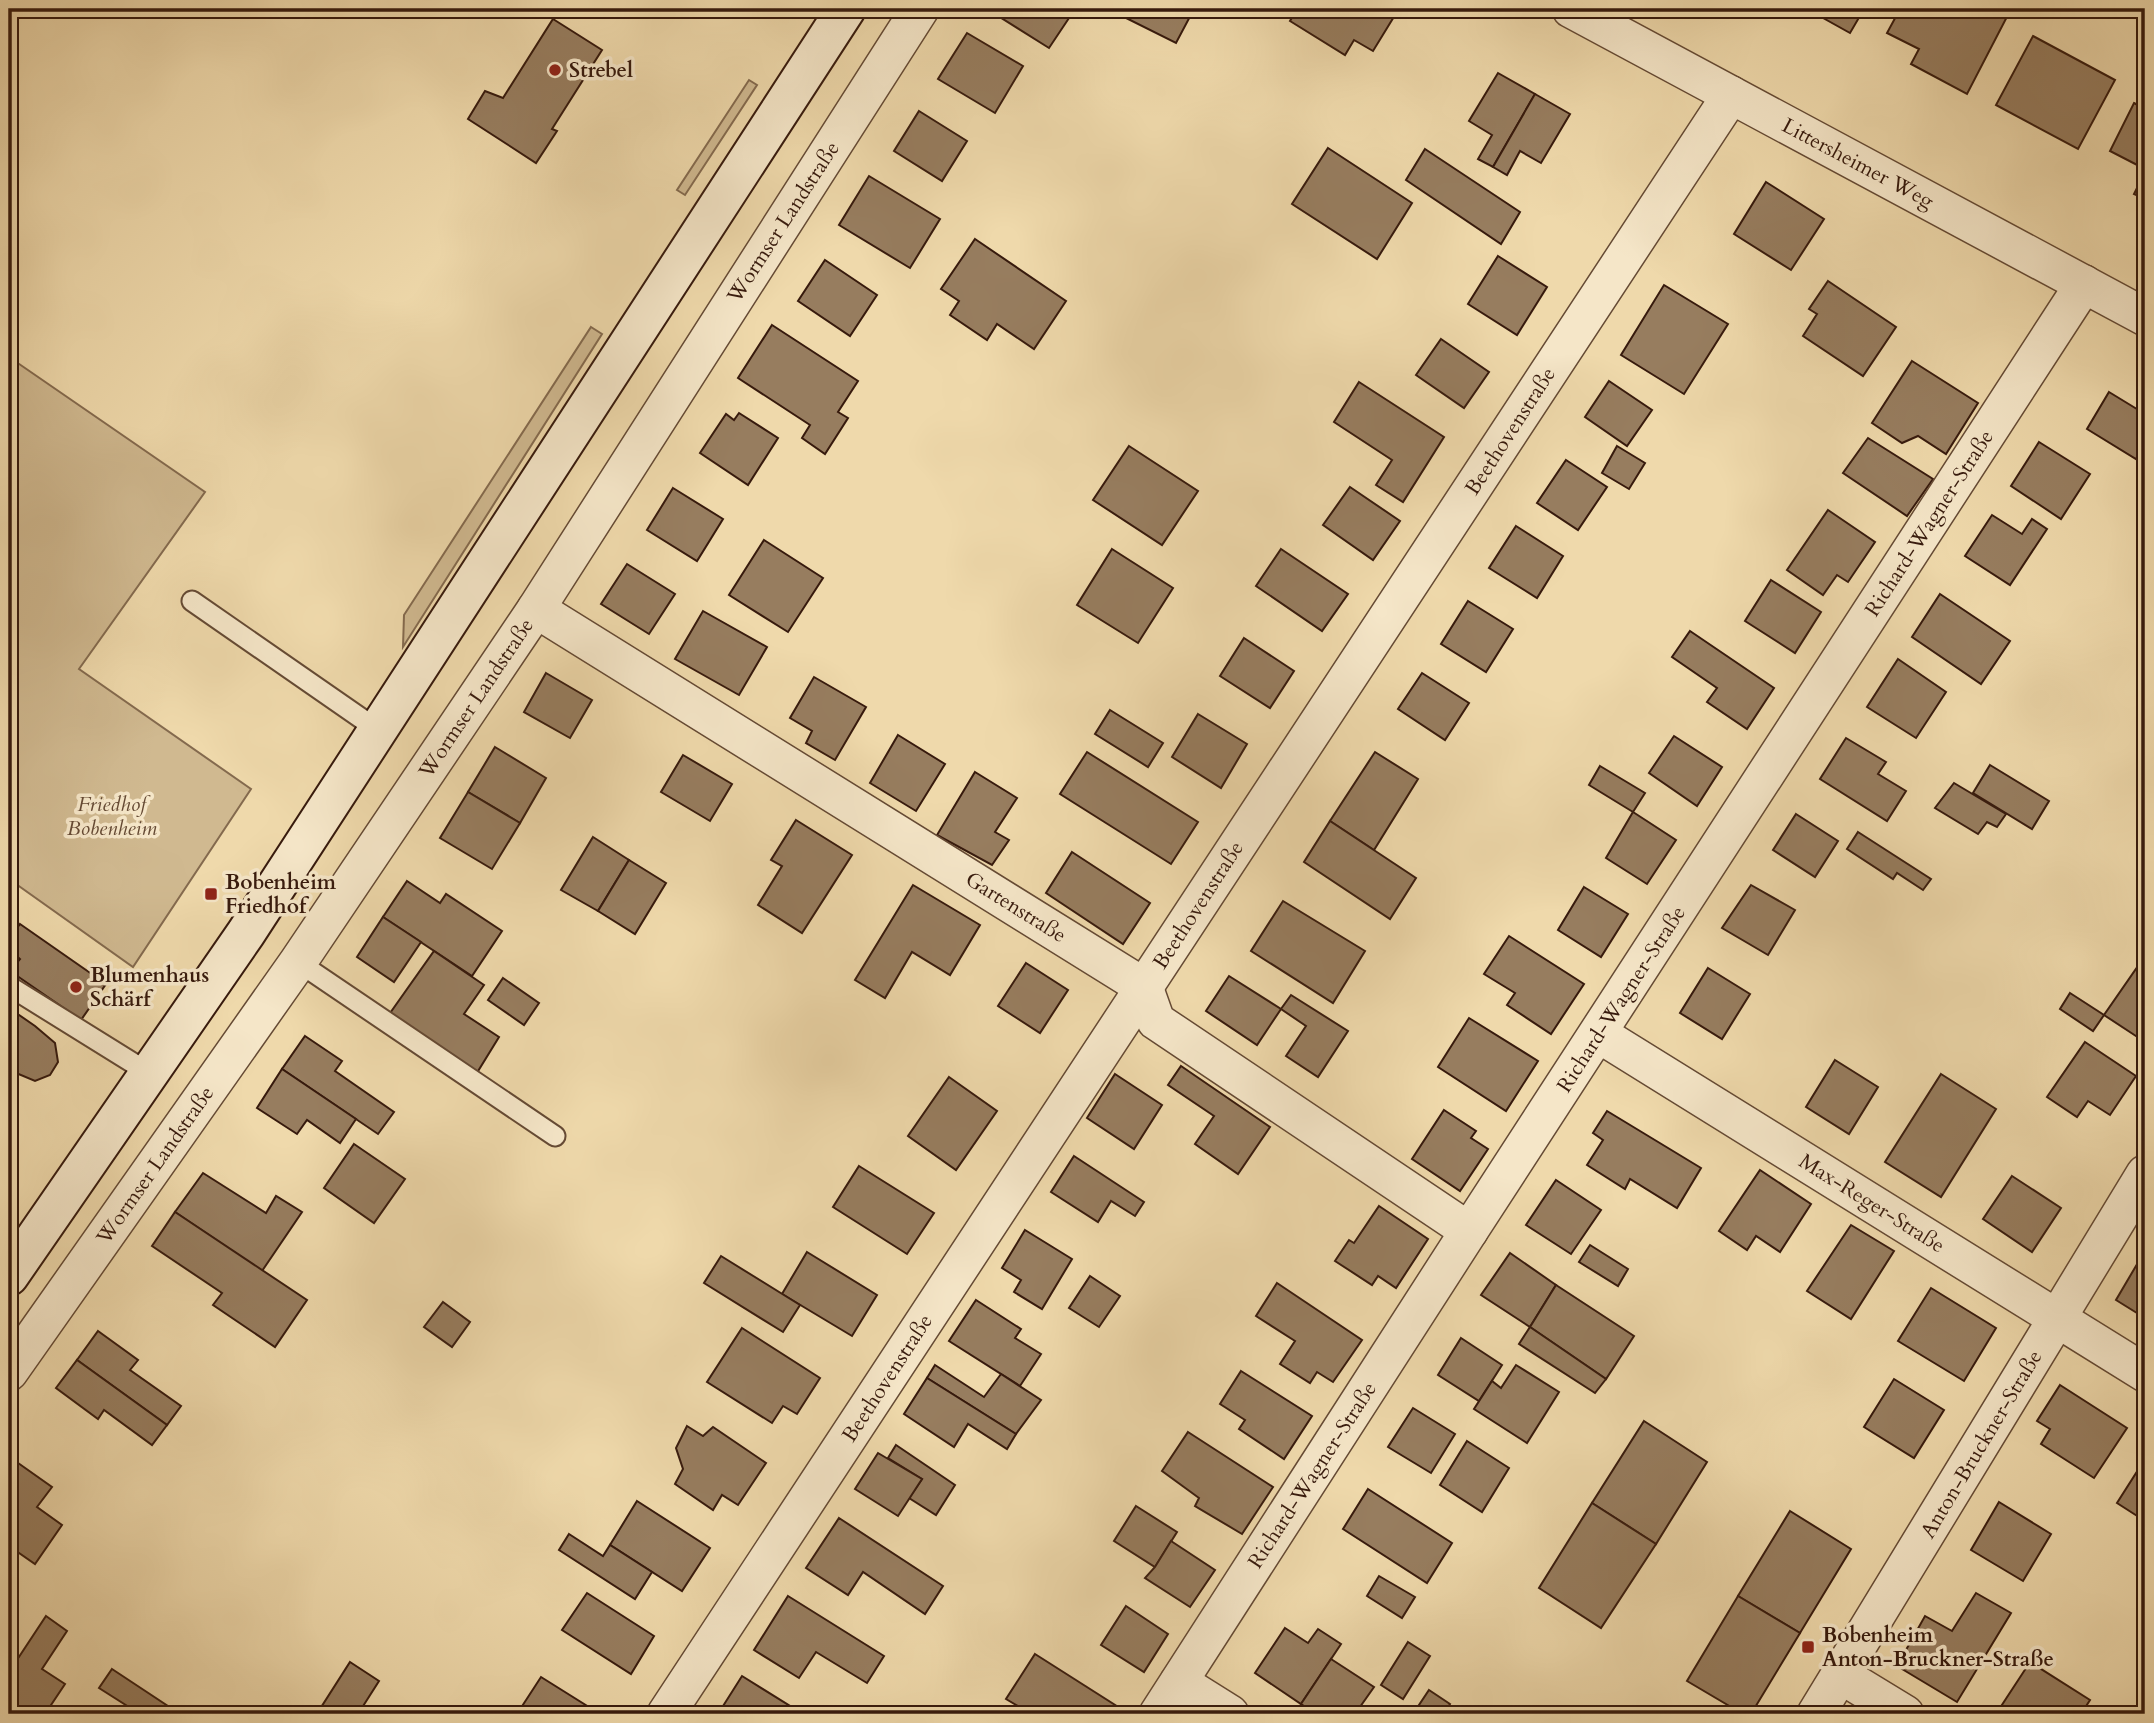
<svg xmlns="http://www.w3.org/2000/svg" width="2154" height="1723" viewBox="0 0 2154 1723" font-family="Cardo,serif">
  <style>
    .green { fill: #d0b990; stroke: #846a4e; stroke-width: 2 }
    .building { fill: #977d5f; stroke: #371a0d; stroke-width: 2 }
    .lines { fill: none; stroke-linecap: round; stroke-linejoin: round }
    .service-casing { stroke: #654a34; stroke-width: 23 }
    .minor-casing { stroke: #654a34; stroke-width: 40 }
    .secondary-casing { stroke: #371a0d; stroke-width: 42 }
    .service { stroke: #f5e6c8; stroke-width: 19 }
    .minor { stroke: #f5e6c8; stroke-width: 37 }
    .secondary { stroke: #f5e6c8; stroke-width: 38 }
    .poi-dot { fill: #8f2418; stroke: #f5e6c8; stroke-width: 2.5 }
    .labels { text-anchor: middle; stroke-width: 7; stroke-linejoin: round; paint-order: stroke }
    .poi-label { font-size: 21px; font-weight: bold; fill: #371a0d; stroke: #f5e6c8; text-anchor: start }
    .street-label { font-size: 21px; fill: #371a0d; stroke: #f5e6c8 }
    .park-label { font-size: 21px; font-style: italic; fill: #654a34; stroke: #f5e6c8 }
  </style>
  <rect width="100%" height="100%" fill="#efd9ab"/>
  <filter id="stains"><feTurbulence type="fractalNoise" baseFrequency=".00286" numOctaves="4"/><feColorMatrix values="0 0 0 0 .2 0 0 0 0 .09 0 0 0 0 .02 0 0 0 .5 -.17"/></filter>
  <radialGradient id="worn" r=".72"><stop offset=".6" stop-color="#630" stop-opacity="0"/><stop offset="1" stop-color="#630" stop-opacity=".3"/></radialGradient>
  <g class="green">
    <path d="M749,80L757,85L685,195L677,190Z"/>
    <path d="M591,327L602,334L403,647L404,615Z"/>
    <path d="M9,357L205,492L79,669L251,789L133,967L9,879Z"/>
  </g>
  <g class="building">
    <path d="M987,9H1075L1049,48Z"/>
    <path d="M1118,9H1194L1176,43L1116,13Z"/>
    <path d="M1297,9H1385L1395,15L1373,51L1354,40L1345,55L1290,21Z"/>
    <path d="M1807,9H1864L1850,33Z"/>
    <path d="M1900,9H2011L1967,94L1911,64L1919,49L1887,33Z"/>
    <path d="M553,19L602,50L552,129L557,131L536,163L468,119L485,91L503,98Z"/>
    <path d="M967,33L1023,66L995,113L938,79Z"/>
    <path d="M2033,36L2115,80L2078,149L1996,105Z"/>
    <path d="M1498,73L1535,94L1493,167L1478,159L1492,135L1469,121Z"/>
    <path d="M1535,94L1570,114L1541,163L1520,151L1507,175L1493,167Z"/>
    <path d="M2134,103L2145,109V169L2110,151Z"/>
    <path d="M919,111L967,141L942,181L894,151Z"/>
    <path d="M1328,148L1412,203L1377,259L1292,204Z"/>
    <path d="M1425,149L1520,212L1501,244L1406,180Z"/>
    <path d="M2145,172V199L2134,194Z"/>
    <path d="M869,176L940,219L910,268L839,225Z"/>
    <path d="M1766,182L1824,219L1791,270L1734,234Z"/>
    <path d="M975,239L1066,301L1034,349L997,324L987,340L950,315L959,301L941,289Z"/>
    <path d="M1498,256L1547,287L1517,335L1468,304Z"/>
    <path d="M825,260L877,295L850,336L798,301Z"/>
    <path d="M1828,281L1896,327L1863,376L1803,336L1817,314L1809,309Z"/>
    <path d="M1664,285L1728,324L1684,394L1621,355Z"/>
    <path d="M772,325L858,381L838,412L848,418L825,454L802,438L810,425L738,378Z"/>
    <path d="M1441,339L1489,372L1464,408L1416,375Z"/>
    <path d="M1912,361L1978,403L1946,454L1918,436L1902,443L1872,423Z"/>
    <path d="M1609,381L1652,410L1627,446L1585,417Z"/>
    <path d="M1359,382L1444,437L1403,502L1376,485L1392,460L1334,422Z"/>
    <path d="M2109,392L2145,414V444L2136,459L2087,429Z"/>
    <path d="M739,413L778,438L748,485L700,453L726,414L734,420Z"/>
    <path d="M1868,438L1933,479L1907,516L1843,473Z"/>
    <path d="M2039,442L2090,474L2061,519L2011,486Z"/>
    <path d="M1129,446L1198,491L1162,545L1093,500Z"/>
    <path d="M1617,446L1645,463L1629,489L1602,473Z"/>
    <path d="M1566,460L1607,487L1578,530L1537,503Z"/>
    <path d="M1350,487L1400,521L1373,560L1323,525Z"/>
    <path d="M673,488L723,519L697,561L647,530Z"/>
    <path d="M1828,510L1875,542L1848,582L1837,575L1823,595L1787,570Z"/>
    <path d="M1992,515L2022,534L2032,519L2047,529L2010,585L1965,556Z"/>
    <path d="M1516,526L1563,556L1537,598L1489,568Z"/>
    <path d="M764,540L823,578L788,632L729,595Z"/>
    <path d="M1112,549L1173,588L1138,643L1077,605Z"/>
    <path d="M1281,549L1348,594L1322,631L1256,586Z"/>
    <path d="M627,564L675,594L649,634L601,604Z"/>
    <path d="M1771,580L1821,612L1795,653L1745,621Z"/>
    <path d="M1940,594L2010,641L1981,684L1912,637Z"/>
    <path d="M1468,601L1513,629L1486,672L1441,644Z"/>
    <path d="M703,611L767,647L739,695L675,659Z"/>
    <path d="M1690,631L1774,688L1747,729L1707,702L1717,688L1672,657Z"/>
    <path d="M1244,638L1294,671L1270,708L1220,676Z"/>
    <path d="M1898,659L1946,692L1916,738L1867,707Z"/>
    <path d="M546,673L592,700L570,738L524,712Z"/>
    <path d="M1422,673L1469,703L1445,740L1398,709Z"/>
    <path d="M814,677L866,707L835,760L806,743L812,731L790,718Z"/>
    <path d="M1110,710L1163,743L1148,767L1095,734Z"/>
    <path d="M1198,714L1247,744L1221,788L1172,757Z"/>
    <path d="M898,735L945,764L916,811L870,783Z"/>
    <path d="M1674,736L1722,767L1697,806L1649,773Z"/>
    <path d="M1846,738L1886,762L1878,774L1906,791L1887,821L1820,779Z"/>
    <path d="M495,747L546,778L520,823L468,792Z"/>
    <path d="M1087,752L1198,822L1171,864L1060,794Z"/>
    <path d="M1375,752L1418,779L1374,850L1330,821Z"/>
    <path d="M683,755L732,784L710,821L661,792Z"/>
    <path d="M1990,765L2049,801L2032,829L1973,793Z"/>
    <path d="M1600,766L1645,793L1633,812L1589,785Z"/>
    <path d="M975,772L1017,798L995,832L1009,840L992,865L937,835Z"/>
    <path d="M1954,783L2006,814L1997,827L1987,822L1978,834L1935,808Z"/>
    <path d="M468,792L520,823L492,869L440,838Z"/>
    <path d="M1633,812L1676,840L1647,884L1606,858Z"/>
    <path d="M1796,814L1838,841L1815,877L1773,850Z"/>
    <path d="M796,820L852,855L802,933L758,905L782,866L771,860Z"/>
    <path d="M1330,821L1416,878L1390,919L1304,862Z"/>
    <path d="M1858,832L1931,879L1923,890L1897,873L1893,879L1847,849Z"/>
    <path d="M593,837L629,860L598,911L561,890Z"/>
    <path d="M1072,852L1150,903L1123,944L1046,893Z"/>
    <path d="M629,860L666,883L635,934L598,911Z"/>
    <path d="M407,881L440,903L446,894L502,931L472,976L383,917Z"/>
    <path d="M913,885L980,925L950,975L912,952L885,998L855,980Z"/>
    <path d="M1751,885L1795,910L1768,955L1722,928Z"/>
    <path d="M1584,887L1628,914L1601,957L1558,930Z"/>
    <path d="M1283,901L1365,951L1333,1003L1251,951Z"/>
    <path d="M383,917L421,942L394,982L357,957Z"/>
    <path d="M20,924L106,984L81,1020L10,971L20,959L9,949V939Z"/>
    <path d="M1509,936L1584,984L1551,1034L1507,1005L1515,993L1484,974Z"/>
    <path d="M434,951L484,985L464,1014L499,1037L475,1076L388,1016Z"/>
    <path d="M1026,963L1068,990L1040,1033L998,1006Z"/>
    <path d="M2138,966L2145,971V1042L2104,1015Z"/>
    <path d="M1708,968L1750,994L1722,1039L1680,1013Z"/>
    <path d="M1229,976L1281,1009L1257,1045L1206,1011Z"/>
    <path d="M503,978L539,1003L524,1025L488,1000Z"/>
    <path d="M2070,993L2104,1015L2093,1031L2060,1009Z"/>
    <path d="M1291,995L1348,1031L1318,1077L1286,1056L1306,1026L1281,1009Z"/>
    <path d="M9,1008L35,1026L55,1043L58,1062L50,1075L35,1081L9,1070Z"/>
    <path d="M1469,1018L1538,1061L1506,1111L1438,1067Z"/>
    <path d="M305,1036L342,1061L335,1071L394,1112L378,1134L282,1069Z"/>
    <path d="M2085,1042L2136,1076L2110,1115L2088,1101L2077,1117L2047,1097Z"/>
    <path d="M1835,1060L1878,1087L1849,1134L1806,1107Z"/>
    <path d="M1181,1066L1270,1127L1238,1174L1195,1144L1214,1116L1168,1085Z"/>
    <path d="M282,1069L356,1119L340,1143L307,1120L297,1134L257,1108Z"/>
    <path d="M1115,1074L1162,1105L1134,1149L1087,1118Z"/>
    <path d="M1941,1074L1996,1109L1941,1197L1885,1162Z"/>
    <path d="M949,1077L997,1111L956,1170L908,1136Z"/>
    <path d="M1444,1110L1476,1131L1471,1138L1488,1149L1460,1191L1412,1159Z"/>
    <path d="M1607,1111L1701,1168L1677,1208L1630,1179L1625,1189L1587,1165L1603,1140L1593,1133Z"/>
    <path d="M354,1144L405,1179L374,1223L324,1188Z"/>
    <path d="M1074,1156L1144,1202L1135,1216L1111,1201L1098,1222L1051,1192Z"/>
    <path d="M859,1166L934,1213L907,1254L833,1207Z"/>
    <path d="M1760,1170L1811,1204L1780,1252L1756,1236L1747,1250L1719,1231Z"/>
    <path d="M203,1173L266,1213L276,1196L302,1212L262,1271L175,1212Z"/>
    <path d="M2012,1176L2061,1208L2032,1252L1983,1219Z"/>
    <path d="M1556,1180L1601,1210L1571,1254L1526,1225Z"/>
    <path d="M1379,1206L1428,1239L1396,1288L1378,1276L1372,1285L1335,1261L1349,1240L1354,1243Z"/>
    <path d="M175,1212L307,1300L275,1347L213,1305L222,1293L152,1246Z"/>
    <path d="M1851,1225L1894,1251L1851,1319L1807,1291Z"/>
    <path d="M1025,1230L1072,1259L1042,1309L1014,1292L1021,1280L1002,1268Z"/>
    <path d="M1590,1245L1628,1269L1618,1286L1579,1262Z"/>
    <path d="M807,1252L877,1295L852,1336L782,1294Z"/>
    <path d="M1510,1253L1556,1285L1530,1327L1481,1295Z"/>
    <path d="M2143,1254L2145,1255V1318L2116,1300Z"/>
    <path d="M721,1256L800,1305L783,1332L704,1283Z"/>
    <path d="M1090,1276L1120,1296L1099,1327L1069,1308Z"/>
    <path d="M1277,1283L1362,1340L1333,1382L1317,1372L1310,1383L1280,1364L1295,1341L1256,1316Z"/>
    <path d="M1556,1285L1634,1336L1606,1379L1530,1327Z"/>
    <path d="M1931,1288L1996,1328L1964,1381L1898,1341Z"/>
    <path d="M976,1300L1021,1329L1015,1338L1041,1354L1020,1386L949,1341Z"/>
    <path d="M443,1302L470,1322L452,1347L424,1327Z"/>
    <path d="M1530,1327L1606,1379L1595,1393L1519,1344Z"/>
    <path d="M742,1328L820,1378L797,1414L783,1406L772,1423L707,1382Z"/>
    <path d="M98,1331L138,1360L130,1370L181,1406L167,1425L77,1360Z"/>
    <path d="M1461,1338L1502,1365L1479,1401L1438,1375Z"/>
    <path d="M77,1360L167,1425L152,1445L104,1410L98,1419L56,1388Z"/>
    <path d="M935,1365L984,1397L1001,1374L1041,1400L1016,1434L927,1378Z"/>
    <path d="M1516,1365L1559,1392L1527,1443L1474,1409L1492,1381L1501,1388Z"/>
    <path d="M1241,1371L1312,1416L1284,1459L1239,1429L1245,1420L1220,1404Z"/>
    <path d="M927,1378L1016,1434L1007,1449L968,1424L954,1447L904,1414Z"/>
    <path d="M1894,1379L1944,1410L1914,1458L1864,1427Z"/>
    <path d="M2060,1385L2127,1428L2094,1478L2041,1444L2050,1429L2037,1421Z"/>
    <path d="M1413,1408L1455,1434L1431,1473L1388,1447Z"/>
    <path d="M1644,1421L1707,1462L1656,1544L1592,1503Z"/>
    <path d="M687,1426L703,1436L713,1427L766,1463L738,1505L722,1495L713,1510L675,1484L683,1469L676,1448Z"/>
    <path d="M1188,1432L1273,1487L1242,1534L1195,1506L1199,1498L1162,1471Z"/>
    <path d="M1467,1441L1509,1468L1482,1512L1440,1485Z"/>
    <path d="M896,1445L955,1485L936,1515L909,1498L922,1479L888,1458Z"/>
    <path d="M878,1453L922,1479L898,1516L855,1489Z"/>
    <path d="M11,1458L52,1487L37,1507L62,1525L35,1564L9,1546V1542L15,1533L9,1528V1462Z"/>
    <path d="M2145,1459V1521L2117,1503Z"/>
    <path d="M1368,1489L1452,1543L1427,1583L1343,1529Z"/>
    <path d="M637,1501L710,1548L682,1591L610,1545Z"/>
    <path d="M1999,1502L2051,1534L2023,1581L1971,1550Z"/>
    <path d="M1592,1503L1656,1544L1601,1628L1539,1588Z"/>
    <path d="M1136,1506L1177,1532L1155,1567L1114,1541Z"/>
    <path d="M1790,1511L1851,1549L1800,1633L1738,1596Z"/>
    <path d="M839,1518L943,1586L925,1614L863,1572L848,1595L806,1568Z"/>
    <path d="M569,1534L603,1556L610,1545L652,1572L635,1599L559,1550Z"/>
    <path d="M1171,1541L1215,1570L1190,1607L1145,1578L1155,1567Z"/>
    <path d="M1379,1576L1415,1597L1402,1618L1367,1596Z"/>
    <path d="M587,1593L654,1636L631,1674L562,1630Z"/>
    <path d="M1976,1593L2011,1613L1957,1702L1897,1666L1925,1616L1952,1631Z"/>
    <path d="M788,1596L884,1656L867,1683L816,1652L799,1678L754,1650Z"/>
    <path d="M1738,1596L1800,1633L1751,1714H1743L1687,1681Z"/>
    <path d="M1126,1606L1168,1634L1144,1672L1101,1645Z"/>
    <path d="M46,1616L67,1631L42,1669L65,1684L45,1714H9V1672Z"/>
    <path d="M1285,1628L1308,1643L1318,1629L1341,1644L1301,1704L1255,1673Z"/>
    <path d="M1408,1642L1430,1656L1403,1699L1381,1685Z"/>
    <path d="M1035,1654L1123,1710L1120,1714H1031L1006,1699Z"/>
    <path d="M1331,1659L1374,1687L1355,1714H1316L1301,1704Z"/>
    <path d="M350,1662L379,1681L358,1714H329L320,1709Z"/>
    <path d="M2030,1662L2090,1700L2081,1714H1996Z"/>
    <path d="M112,1669L180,1714H140L99,1688Z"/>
    <path d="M742,1676L803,1714H718Z"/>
    <path d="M541,1677L600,1714H517Z"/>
    <path d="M1429,1690L1450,1704L1444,1714H1413Z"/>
  </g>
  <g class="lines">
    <g class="service-casing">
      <g id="service">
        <path d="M192,601L378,730"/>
        <path d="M298,962L555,1136"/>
        <path d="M9,986L149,1073"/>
      </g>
    </g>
    <g class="minor-casing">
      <g id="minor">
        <path d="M1571,9L2145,317"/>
        <path d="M536,609L1144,987L1156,1021L1469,1231"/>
        <path d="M1599,1034L2145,1373"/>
        <path d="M9,1372L298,962L536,609L920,9"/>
        <path d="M1841,1675L1905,1714"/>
        <path d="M1179,1682L1230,1714"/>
        <path d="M666,1714L1731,95"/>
        <path d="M1158,1714L1469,1231L2084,284"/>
        <path d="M1816,1714L2145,1174"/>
      </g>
    </g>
    <g class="secondary-casing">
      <path id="secondary" d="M9,1276L246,933L846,9"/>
    </g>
    <use href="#service" class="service"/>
    <use href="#minor" class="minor"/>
    <use href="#secondary" class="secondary"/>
  </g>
  <g class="poi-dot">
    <circle cx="555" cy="70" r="7"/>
    <rect x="204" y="887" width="14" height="14" rx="3.5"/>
    <circle cx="76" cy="987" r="7"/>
    <rect x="1801" y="1640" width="14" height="14" rx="3.5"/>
  </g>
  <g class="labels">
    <g class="poi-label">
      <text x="569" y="77">Strebel</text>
      <text x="225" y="889">Bobenheim<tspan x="225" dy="24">Friedhof</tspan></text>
      <text x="90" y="982">Blumenhaus<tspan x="90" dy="24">Schärf</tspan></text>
      <text x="1822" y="1642">Bobenheim<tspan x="1822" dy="24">Anton-Bruckner-Straße</tspan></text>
    </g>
    <g class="street-label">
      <text transform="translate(1858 163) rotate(28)" y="7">Littersheimer Weg</text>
      <text transform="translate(783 222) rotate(-57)" y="7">Wormser Landstraße</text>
      <text transform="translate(1510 431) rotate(-57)" y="7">Beethovenstraße</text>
      <text transform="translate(1929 523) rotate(-57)" y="7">Richard-Wagner-Straße</text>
      <text transform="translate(476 698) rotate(-56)" y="7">Wormser Landstraße</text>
      <text transform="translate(1198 905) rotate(-57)" y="7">Beethovenstraße</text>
      <text transform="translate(1016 907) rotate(32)" y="7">Gartenstraße</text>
      <text transform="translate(1621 999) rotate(-57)" y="7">Richard-Wagner-Straße</text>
      <text transform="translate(155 1165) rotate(-55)" y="7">Wormser Landstraße</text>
      <text transform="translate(1872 1203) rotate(32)" y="7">Max-Reger-Straße</text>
      <text transform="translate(887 1378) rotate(-57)" y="7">Beethovenstraße</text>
      <text transform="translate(1981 1444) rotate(-59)" y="7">Anton-Bruckner-Straße</text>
      <text transform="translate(1312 1475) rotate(-57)" y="7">Richard-Wagner-Straße</text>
    </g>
    <g class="park-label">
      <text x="112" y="811">Friedhof<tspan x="112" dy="24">Bobenheim</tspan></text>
    </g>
  </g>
  <rect width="2154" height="1723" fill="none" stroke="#efd9ab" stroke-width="35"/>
  <rect x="10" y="10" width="2133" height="1702" fill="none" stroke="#371a0d" stroke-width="3.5"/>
  <rect x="18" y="18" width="2119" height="1688" fill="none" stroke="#371a0d" stroke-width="2"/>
  <rect width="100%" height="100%" filter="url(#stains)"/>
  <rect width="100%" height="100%" fill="url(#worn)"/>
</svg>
